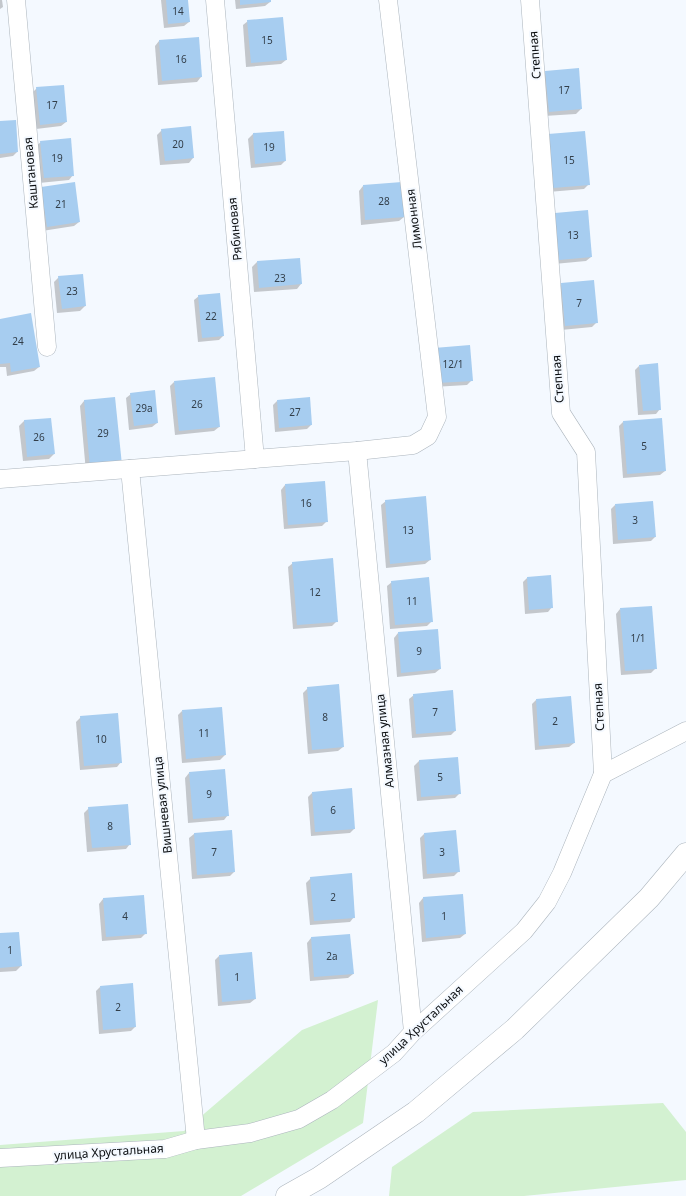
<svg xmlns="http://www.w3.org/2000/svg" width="686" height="1196" viewBox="0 0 686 1196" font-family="'Noto Sans',sans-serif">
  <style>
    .green { fill: #d3f1d1 }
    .shadow { fill: #0003 }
    .building { fill: #a7cdf0 }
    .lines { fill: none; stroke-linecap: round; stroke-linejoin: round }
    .minor-casing { stroke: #acb5bd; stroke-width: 19 }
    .primary-casing { stroke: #acb5bd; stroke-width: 23 }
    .minor { stroke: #fff; stroke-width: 18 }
    .primary { stroke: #fff; stroke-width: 22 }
    .labels { text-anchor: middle; stroke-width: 4; stroke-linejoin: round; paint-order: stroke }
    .number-label { font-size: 10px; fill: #323e49 }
    .street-label { font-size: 12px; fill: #0b0e11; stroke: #f4f9ff }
  </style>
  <rect width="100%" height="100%" fill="#f4f9ff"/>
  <g class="green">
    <path d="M378,1000L363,1123L241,1196H0V1145L184,1131L302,1030Z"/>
    <path d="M663,1103L686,1132V1180L524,1196H389L392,1167L473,1112Z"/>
  </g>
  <g class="shadow">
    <path d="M0,0H2L3,7L0,9Z"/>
    <path d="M161,0H187L189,22L184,26L164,28Z"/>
    <path d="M235,0H270V2L265,6L236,9Z"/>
    <path d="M248,21L286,60L281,64L246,67L243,25Z"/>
    <path d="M159,41L201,77L197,82L158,85L155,46Z"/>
    <path d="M578,69L581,109L576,114L544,116L541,76L546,72Z"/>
    <path d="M37,88L66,122L61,126L36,129L32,93Z"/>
    <path d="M0,122L17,152L13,156L0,158Z"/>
    <path d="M190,127L193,158L189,163L160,165L157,135L162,130Z"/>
    <path d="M283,132L285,161L281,165L251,168L248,139L253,134Z"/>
    <path d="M544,140L589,184L584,189L548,192Z"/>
    <path d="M41,142L73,175L69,180L39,183L36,146Z"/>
    <path d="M363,186L404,217L399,221L361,225L359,191Z"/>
    <path d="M37,192L79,222L74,226L42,231Z"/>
    <path d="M555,214L591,257L586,261L554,264L551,218Z"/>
    <path d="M299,259L301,284L297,289L254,292L252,267L257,262Z"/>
    <path d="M59,277L85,306L80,311L57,313L54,282Z"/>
    <path d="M562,284L596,323L592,327L561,330L557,288Z"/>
    <path d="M199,296L223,336L219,340L198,342L194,300Z"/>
    <path d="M0,320L39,367L34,371L7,376L6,367H0Z"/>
    <path d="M469,346L472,380L467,385L433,387Z"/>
    <path d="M639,366L660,409L656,414L638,415L635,370Z"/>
    <path d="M174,382L219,427L214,431L175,435L170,386Z"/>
    <path d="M131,394L157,423L152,427L129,430L126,398Z"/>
    <path d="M115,399L86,472L80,406L84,401Z"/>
    <path d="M277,401L311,425L307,429L275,432L273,405Z"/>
    <path d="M50,419L54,454L49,459L23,461L19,426L24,421Z"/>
    <path d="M623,422L665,471L660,475L623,478L619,426Z"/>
    <path d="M285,485L327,521L322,526L284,529L281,490Z"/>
    <path d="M386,501L430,560L425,564L386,568L381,505Z"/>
    <path d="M615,505L655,537L651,541L613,544L611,509Z"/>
    <path d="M293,563L337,621L332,626L293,629L288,567Z"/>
    <path d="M527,578L552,607L548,612L525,614L523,582Z"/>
    <path d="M392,582L432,621L427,626L390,629L387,586Z"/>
    <path d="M620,609L656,668L651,673L621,675L616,614Z"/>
    <path d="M398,633L440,669L435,673L397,677L394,638Z"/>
    <path d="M308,688L343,747L338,751L308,754L303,693Z"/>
    <path d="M414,695L455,731L451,735L412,738L409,699Z"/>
    <path d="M536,700L574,743L569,747L535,750L532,704Z"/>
    <path d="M182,711L225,755L220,760L182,763L178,715Z"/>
    <path d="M81,717L121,762L117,767L80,770L76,722Z"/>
    <path d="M457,758L460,793L455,798L417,801L414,766L419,761Z"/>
    <path d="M189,773L228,815L224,820L188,823L185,778Z"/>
    <path d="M312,793L354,829L350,833L311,836L308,797Z"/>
    <path d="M89,808L130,844L126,849L87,852L84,813Z"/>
    <path d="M231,831L234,872L230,876L192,879L189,838L194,834Z"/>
    <path d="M424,834L459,871L454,876L423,879L420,838Z"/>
    <path d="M311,878L354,917L350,922L310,925L306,883Z"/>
    <path d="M423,898L465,934L460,938L422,942L419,903Z"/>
    <path d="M103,899L146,933L141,938L102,941L99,904Z"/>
    <path d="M0,934L21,966L16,971L0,972Z"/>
    <path d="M311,938L353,974L348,978L310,981L307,943Z"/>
    <path d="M219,956L255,999L250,1003L218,1006L215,960Z"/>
    <path d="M100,987L135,1027L131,1031L99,1034L96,991Z"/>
  </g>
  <g class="building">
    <path d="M166,0H188L190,22L168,24Z"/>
    <path d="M240,0H271V2L240,5Z"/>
    <path d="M283,17L287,60L251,63L247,20Z"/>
    <path d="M199,37L202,77L162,81L159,40Z"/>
    <path d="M579,68L582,109L549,112L545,71Z"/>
    <path d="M64,85L67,122L40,125L36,87Z"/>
    <path d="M16,120L18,152L0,154V121Z"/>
    <path d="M191,126L194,158L165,161L161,129Z"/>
    <path d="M284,131L286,161L255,164L253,133Z"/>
    <path d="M585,131L590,185L553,188L548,134Z"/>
    <path d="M71,138L74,176L44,178L40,141Z"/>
    <path d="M75,182L80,222L47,227L41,187Z"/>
    <path d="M402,182L405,217L365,220L363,185Z"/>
    <path d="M588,210L592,257L559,260L555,213Z"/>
    <path d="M300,258L302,284L259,288L257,261Z"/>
    <path d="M83,274L86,306L62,309L58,276Z"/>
    <path d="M594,280L598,323L565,326L561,283Z"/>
    <path d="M220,293L224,336L202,338L198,295Z"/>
    <path d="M31,313L40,367L11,372L10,363L0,364V319Z"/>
    <path d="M470,345L473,381L437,383L434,348Z"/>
    <path d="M658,363L661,410L643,411L639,365Z"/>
    <path d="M215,377L220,427L179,431L174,381Z"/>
    <path d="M155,390L158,423L134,426L130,393Z"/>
    <path d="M115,397L122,465L90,468L84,400Z"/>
    <path d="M310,397L312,425L279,428L277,400Z"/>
    <path d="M51,418L55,454L27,457L24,420Z"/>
    <path d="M662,418L666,471L627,474L623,421Z"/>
    <path d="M325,481L328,522L288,525L285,484Z"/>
    <path d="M426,496L431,560L390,564L385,500Z"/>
    <path d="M653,501L656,537L618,540L615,504Z"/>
    <path d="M333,558L338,622L297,625L292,562Z"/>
    <path d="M551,575L553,608L529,610L527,577Z"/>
    <path d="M429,577L433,622L395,625L391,581Z"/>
    <path d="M652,606L657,669L625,671L620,608Z"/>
    <path d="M438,629L441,669L401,673L398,632Z"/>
    <path d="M339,684L344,747L312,750L307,687Z"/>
    <path d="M453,690L456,731L416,734L413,694Z"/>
    <path d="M571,696L575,743L539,746L536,699Z"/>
    <path d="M222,707L226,755L186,759L182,710Z"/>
    <path d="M118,713L122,763L84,766L80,716Z"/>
    <path d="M458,757L461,794L421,797L419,760Z"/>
    <path d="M225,769L229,816L193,819L189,772Z"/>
    <path d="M352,788L355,829L315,832L312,792Z"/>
    <path d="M128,804L131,845L92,848L88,807Z"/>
    <path d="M232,830L235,872L197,875L194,833Z"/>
    <path d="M456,830L460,872L427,874L424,833Z"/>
    <path d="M352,873L355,918L314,921L310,877Z"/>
    <path d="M463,894L466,934L426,938L423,897Z"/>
    <path d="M144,895L147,934L106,937L103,898Z"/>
    <path d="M19,932L22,966L0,968V933Z"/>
    <path d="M350,934L354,974L314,977L311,937Z"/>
    <path d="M252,952L256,999L222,1002L219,955Z"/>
    <path d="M133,983L136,1027L103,1030L100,986Z"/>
  </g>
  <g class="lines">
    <g class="minor-casing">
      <g id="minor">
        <path d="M16,0L47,347"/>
        <path d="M215,0L255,459"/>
        <path d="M530,0L561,413L586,452L603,774"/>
        <path d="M357,451L413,1032"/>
        <path d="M130,469L196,1140"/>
        <path d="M0,479L357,451L413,445L428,436L437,417L388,0"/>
        <path d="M0,1158L165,1149L196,1140L250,1133L299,1119L332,1100L394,1053L413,1032L524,931L547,902L562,873L603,774L686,731"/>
      </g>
    </g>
    <g class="primary-casing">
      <path id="primary" d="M287,1196L319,1178L416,1112L515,1029L649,898L686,854"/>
    </g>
    <use href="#minor" class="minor"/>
    <use href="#primary" class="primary"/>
  </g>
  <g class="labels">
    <g class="number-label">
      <text x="178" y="15">14</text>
      <text x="267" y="44">15</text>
      <text x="181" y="63">16</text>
      <text x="564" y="94">17</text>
      <text x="52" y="109">17</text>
      <text x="178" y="148">20</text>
      <text x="269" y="151">19</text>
      <text x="57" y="162">19</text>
      <text x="569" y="164">15</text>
      <text x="384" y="205">28</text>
      <text x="61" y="208">21</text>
      <text x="573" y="239">13</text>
      <text x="280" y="282">23</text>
      <text x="72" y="295">23</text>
      <text x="579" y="307">7</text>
      <text x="211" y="320">22</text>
      <text x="18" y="345">24</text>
      <text x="453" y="368">12/1</text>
      <text x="197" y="408">26</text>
      <text x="144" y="412">29а</text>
      <text x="295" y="416">27</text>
      <text x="103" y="437">29</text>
      <text x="39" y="441">26</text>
      <text x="644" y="450">5</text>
      <text x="306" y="507">16</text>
      <text x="635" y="524">3</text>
      <text x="408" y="534">13</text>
      <text x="315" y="596">12</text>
      <text x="412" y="605">11</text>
      <text x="638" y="642">1/1</text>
      <text x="419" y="655">9</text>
      <text x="435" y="716">7</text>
      <text x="325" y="721">8</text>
      <text x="555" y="725">2</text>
      <text x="204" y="737">11</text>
      <text x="101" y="743">10</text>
      <text x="440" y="781">5</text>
      <text x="209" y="798">9</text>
      <text x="333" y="814">6</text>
      <text x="110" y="830">8</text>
      <text x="214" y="856">7</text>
      <text x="442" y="856">3</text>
      <text x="333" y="901">2</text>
      <text x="125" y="920">4</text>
      <text x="444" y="920">1</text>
      <text x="10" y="954">1</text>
      <text x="332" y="960">2а</text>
      <text x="237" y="981">1</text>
      <text x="118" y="1011">2</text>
    </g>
    <g class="street-label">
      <text transform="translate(535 55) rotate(-94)" y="4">Степная</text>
      <text transform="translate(31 173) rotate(-95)" y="4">Каштановая</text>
      <text transform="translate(414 219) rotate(-97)" y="4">Лимонная</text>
      <text transform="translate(235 229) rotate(-95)" y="4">Рябиновая</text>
      <text transform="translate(558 379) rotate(-94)" y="4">Степная</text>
      <text transform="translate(599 707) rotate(-93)" y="4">Степная</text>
      <text transform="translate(385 741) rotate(-96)" y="4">Алмазная улица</text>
      <text transform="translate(163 805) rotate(-96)" y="4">Вишневая улица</text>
      <text transform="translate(421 1025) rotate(-43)" y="4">улица Хрустальная</text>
      <text transform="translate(109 1152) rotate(-4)" y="4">улица Хрустальная</text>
    </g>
  </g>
</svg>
